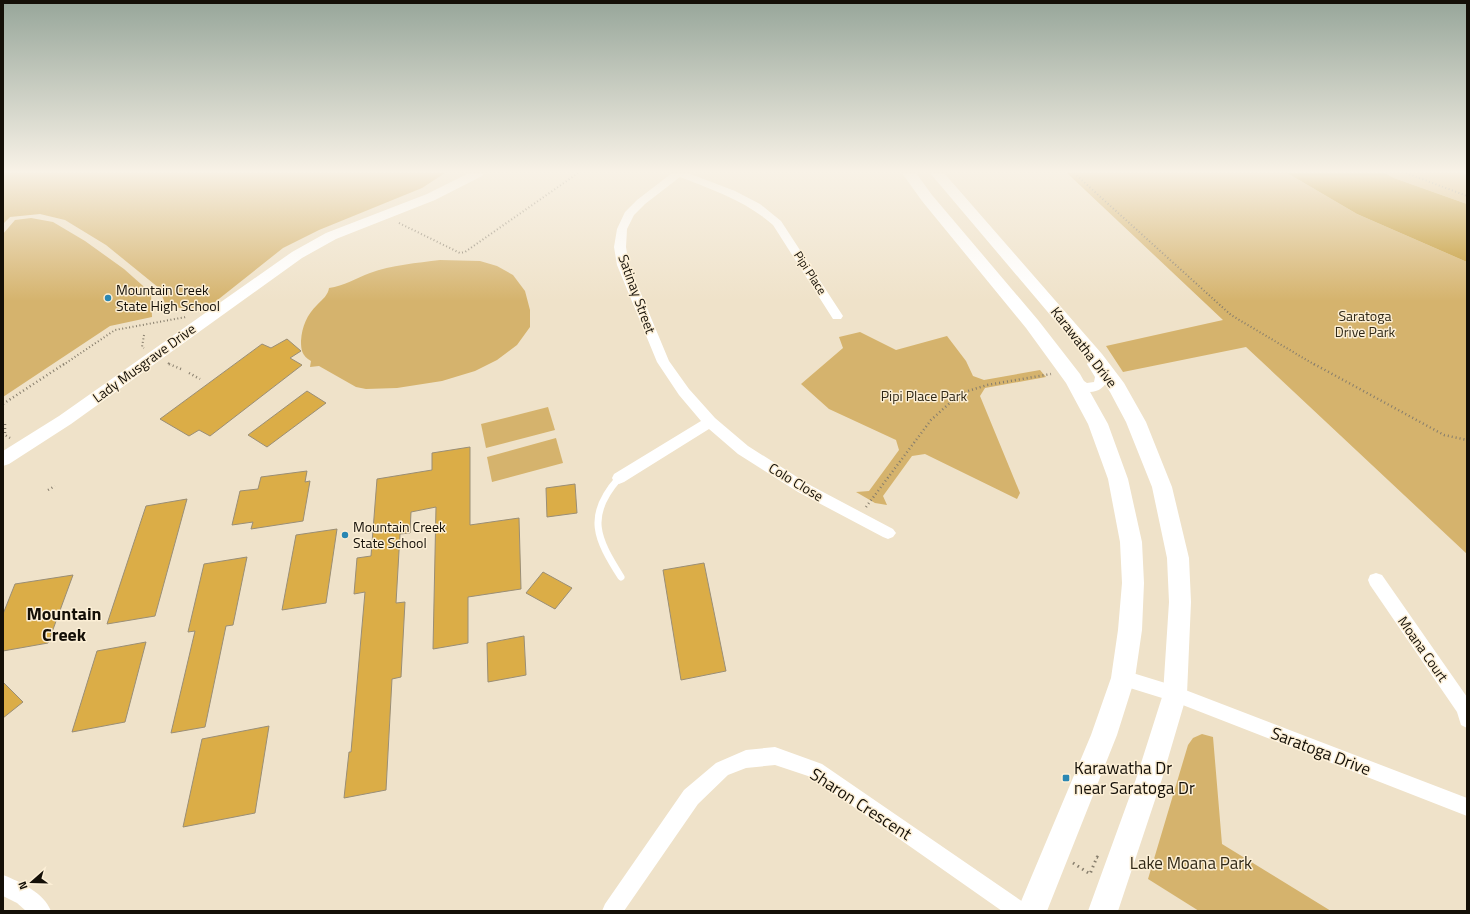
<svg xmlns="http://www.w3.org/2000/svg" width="1470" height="914" viewBox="0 0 1470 914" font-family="'Titillium Web',sans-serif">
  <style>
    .green { fill: #d5b36d }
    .water { fill: #bf9225 }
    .building { fill: #dbad47; stroke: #9a8e76 }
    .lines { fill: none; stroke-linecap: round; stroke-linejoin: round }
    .path-far2 { stroke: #867d6c; stroke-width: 2; stroke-dasharray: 1 2.5; stroke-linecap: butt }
    .path-far1 { stroke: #867d6c; stroke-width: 2.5; stroke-dasharray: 1 3; stroke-linecap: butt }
    .path { stroke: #867d6c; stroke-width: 3; stroke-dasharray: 1.5 4; stroke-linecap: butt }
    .service { stroke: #fff; stroke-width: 7 }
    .minor { fill: #fff; fill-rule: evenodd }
    .tertiary { fill: #fff; fill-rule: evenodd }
    .secondary { fill: #fff; fill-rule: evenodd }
    .poi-dot { fill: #2a87b3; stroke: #fcefd6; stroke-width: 1.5 }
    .labels { text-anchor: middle; stroke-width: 3; stroke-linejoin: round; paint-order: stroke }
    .far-street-label { font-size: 12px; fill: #140f07; stroke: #fcefd6 }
    .poi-label { font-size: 14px; fill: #140f07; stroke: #fcefd6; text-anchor: start }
    .street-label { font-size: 14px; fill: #140f07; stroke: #fcefd6 }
    .park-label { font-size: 14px; fill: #302816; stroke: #fcefd6 }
    .near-street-label { font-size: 17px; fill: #140f07; stroke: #fcefd6 }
    .near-poi-label { font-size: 17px; fill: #140f07; stroke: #fcefd6; text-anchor: start }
    .near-park-label { font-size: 17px; fill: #302816; stroke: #fcefd6 }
    .district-label { font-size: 18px; font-weight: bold; fill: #140f07; stroke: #fcefd6 }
  </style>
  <rect width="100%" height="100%" fill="#efe2c9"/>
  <g class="green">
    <path d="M3,173H445L422,188L319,230L283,248L215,302L188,309L166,306L159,288L106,245L65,220L40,214L10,217L3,224Z"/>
    <path d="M1067,173H1287L1357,214L1467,262V554L1246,347L1123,372L1106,346L1223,320Z"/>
    <path d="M1385,173H1462L1467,175V204L1394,178Z"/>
    <path d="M31,218L53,222L85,241L124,269L151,293L152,317L110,326L3,397V234L15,220Z"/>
    <path d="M440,260L480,261L497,266L513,275L525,291L530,310V327L517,345L497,360L475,371L442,381L397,388L366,389L356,387L319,366L310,367L311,361C302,356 301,350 301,341C302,326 307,315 317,305C323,299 328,295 329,288C344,286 356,278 370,273C391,265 417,263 440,260Z"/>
    <path d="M860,332L896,350L947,336L966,361L973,376L984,380L1040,370L1046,377L985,388L980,396L1020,493L1017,499L925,454L912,456L883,496L887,505L875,503L856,492L869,491L899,450L896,440L829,409L801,384L843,348L839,337Z"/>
    <path d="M548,407L555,430L486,448L481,424Z"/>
    <path d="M556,438L563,463L492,482L487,457Z"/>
    <path d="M1202,734L1213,737L1222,844L1331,911H1199L1148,879L1188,745L1193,738Z"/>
  </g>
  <path class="water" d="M1287,173H1385L1394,178L1467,204V262L1357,214Z"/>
  <g class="building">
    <path d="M287,339L301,351L290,358L302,365L210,436L199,430L189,436L160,419L262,344L271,348Z"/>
    <path d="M307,391L326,403L267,447L248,435Z"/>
    <path d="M470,447V525L519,518L521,589L468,597V643L433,649L436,507L411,512L410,533L400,534L396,603L405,602L401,677L392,679L386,790L344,798L349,752H351L365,592L354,594L357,558L371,556L377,479L432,470V453Z"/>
    <path d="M307,471L305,482L310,481L303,521L251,529L253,522L232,525L240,491L258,489L261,477Z"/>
    <path d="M575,484L577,513L547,517L546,488Z"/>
    <path d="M187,499L155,616L107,624L146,506Z"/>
    <path d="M337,529L326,603L282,610L296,535Z"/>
    <path d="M247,557L233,625L226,626L205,727L171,733L195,631L188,632L204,564Z"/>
    <path d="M704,563L726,671L681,680L663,570Z"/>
    <path d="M543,572L572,588L555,609L526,593Z"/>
    <path d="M73,575L48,643L3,651V614L15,584Z"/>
    <path d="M524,636L526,675L488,682L487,643Z"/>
    <path d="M146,642L125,722L72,732L97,651Z"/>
    <path d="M3,682L23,702L3,718Z"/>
    <path d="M269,726L255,813L183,827L202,739Z"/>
  </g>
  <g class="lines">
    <g class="path-far2">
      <path d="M1074,173L1231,315L1315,365"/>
      <path d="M1406,173L1467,196"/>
      <path d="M399,223L460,253L465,252L578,173"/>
      <path d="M144,335L142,347L144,348"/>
      <path d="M168,363L171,365"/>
      <path d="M63,365L115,330L186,317"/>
    </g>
    <g class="path-far1">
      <path d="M169,364L181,369"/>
      <path d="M1314,364L1444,435L1467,440"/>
      <path d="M189,373L200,379"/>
      <path d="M3,404L64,364"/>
      <path d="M5,424V435L10,438"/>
      <path d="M48,490L55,486"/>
      <path d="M866,507L931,420L953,400L968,391L987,385L1051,374"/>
    </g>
    <path class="path" d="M1073,863L1090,874L1097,857L1099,858"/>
    <path class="service" d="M619,478C585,516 597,539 621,577"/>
    <g class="minor">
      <path d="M672,173H688L735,191L760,204L781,221L843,316L841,319H833L773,225C746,201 713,190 680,177L645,204L634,215L627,229L626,247L629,265L669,361L689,389L715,418L748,446L808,484L893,529L896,533L893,537L888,539L883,537L798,492L738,454L709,429L624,482L619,484L614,482L612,478L614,474L701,421L679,395L657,362L617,265L614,247L617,229L625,212L637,200Z"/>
      <path d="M1093,360L1097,361L1108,377C1104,398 1076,395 1067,379L1068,376L1073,374L1087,383L1094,382L1095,377L1087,364L1089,361Z"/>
      <path d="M1376,573L1382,575L1467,697V728L1461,725L1457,712L1370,585L1368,580L1370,575Z"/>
      <path d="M1123,670L1175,686L1467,798V816L1175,702L1117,684L1114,678L1117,672Z"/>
      <path d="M775,747L822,764L1026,904L1029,911H1002L811,777L775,765L746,768L728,775L698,804L624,911H602L605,904L684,790L716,763L746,750Z"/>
      <path d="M3,875C21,882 44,893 51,911H26L17,903L3,896Z"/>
    </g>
    <path class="tertiary" d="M469,173H484L482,176L435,200L336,239L302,258L71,424L9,464L3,466V451L59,416L292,252L326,233L427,194Z"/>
    <g class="secondary">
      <path d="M902,173H916L932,195L1038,320L1080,374L1108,424L1128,479L1142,542L1144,583L1142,630L1135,678L1117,735L1047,911H1017L1091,735L1111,678L1118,630L1122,583L1120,542L1108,479L1088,424L1066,383L1026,328L922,201Z"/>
      <path d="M930,173H944L1102,354L1124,383L1146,422L1172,487L1189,558L1191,602L1187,694L1162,779L1118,911H1088L1136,779L1163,694L1169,602L1167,558L1152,487L1126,422L1110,392L1090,362Z"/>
    </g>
  </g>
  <linearGradient id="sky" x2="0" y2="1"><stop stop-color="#97a69a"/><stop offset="0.57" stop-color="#f8f2e7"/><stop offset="1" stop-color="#f8f2e7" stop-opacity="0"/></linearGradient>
  <rect width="1470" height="301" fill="url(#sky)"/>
  <g class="poi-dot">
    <circle cx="108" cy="298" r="4"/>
    <circle cx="345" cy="535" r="4"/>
    <rect x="1062" y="774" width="8" height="8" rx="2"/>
  </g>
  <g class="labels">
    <g class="far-street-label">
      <text transform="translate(810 273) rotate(57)" y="4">Pipi Place</text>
    </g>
    <g class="poi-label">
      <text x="116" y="295">Mountain Creek<tspan x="116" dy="16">State High School</tspan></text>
      <text x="353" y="532">Mountain Creek<tspan x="353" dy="16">State School</tspan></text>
    </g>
    <g class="street-label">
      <text transform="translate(637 294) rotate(70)" y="5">Satinay Street</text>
      <text transform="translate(1084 347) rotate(52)" y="5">Karawatha Drive</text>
      <text transform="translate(144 363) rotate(-36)" y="5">Lady Musgrave Drive</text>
      <text transform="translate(796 482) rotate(31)" y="5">Colo Close</text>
      <text transform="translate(1423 649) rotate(55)" y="5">Moana Court</text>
    </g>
    <g class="park-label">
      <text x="1365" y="321">Saratoga<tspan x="1365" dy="16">Drive Park</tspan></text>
      <text x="924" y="401">Pipi Place Park</text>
    </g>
    <g class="near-street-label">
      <text transform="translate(1321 751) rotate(21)" y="6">Saratoga Drive</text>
      <text transform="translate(861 804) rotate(33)" y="6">Sharon Crescent</text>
    </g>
    <g class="near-poi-label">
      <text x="1074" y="774">Karawatha Dr<tspan x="1074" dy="20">near Saratoga Dr</tspan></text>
    </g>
    <g class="near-park-label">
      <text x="1191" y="869">Lake Moana Park</text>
    </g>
    <g class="district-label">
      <text x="64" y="620">Mountain<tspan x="64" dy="21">Creek</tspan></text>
    </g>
  </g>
  <rect width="1470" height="914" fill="none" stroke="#140f07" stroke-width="8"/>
  <g transform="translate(32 882) rotate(250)" stroke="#fcefd6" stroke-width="3" paint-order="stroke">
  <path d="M0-3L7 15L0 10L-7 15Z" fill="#140f07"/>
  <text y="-6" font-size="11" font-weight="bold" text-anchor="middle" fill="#140f07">N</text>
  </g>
</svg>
